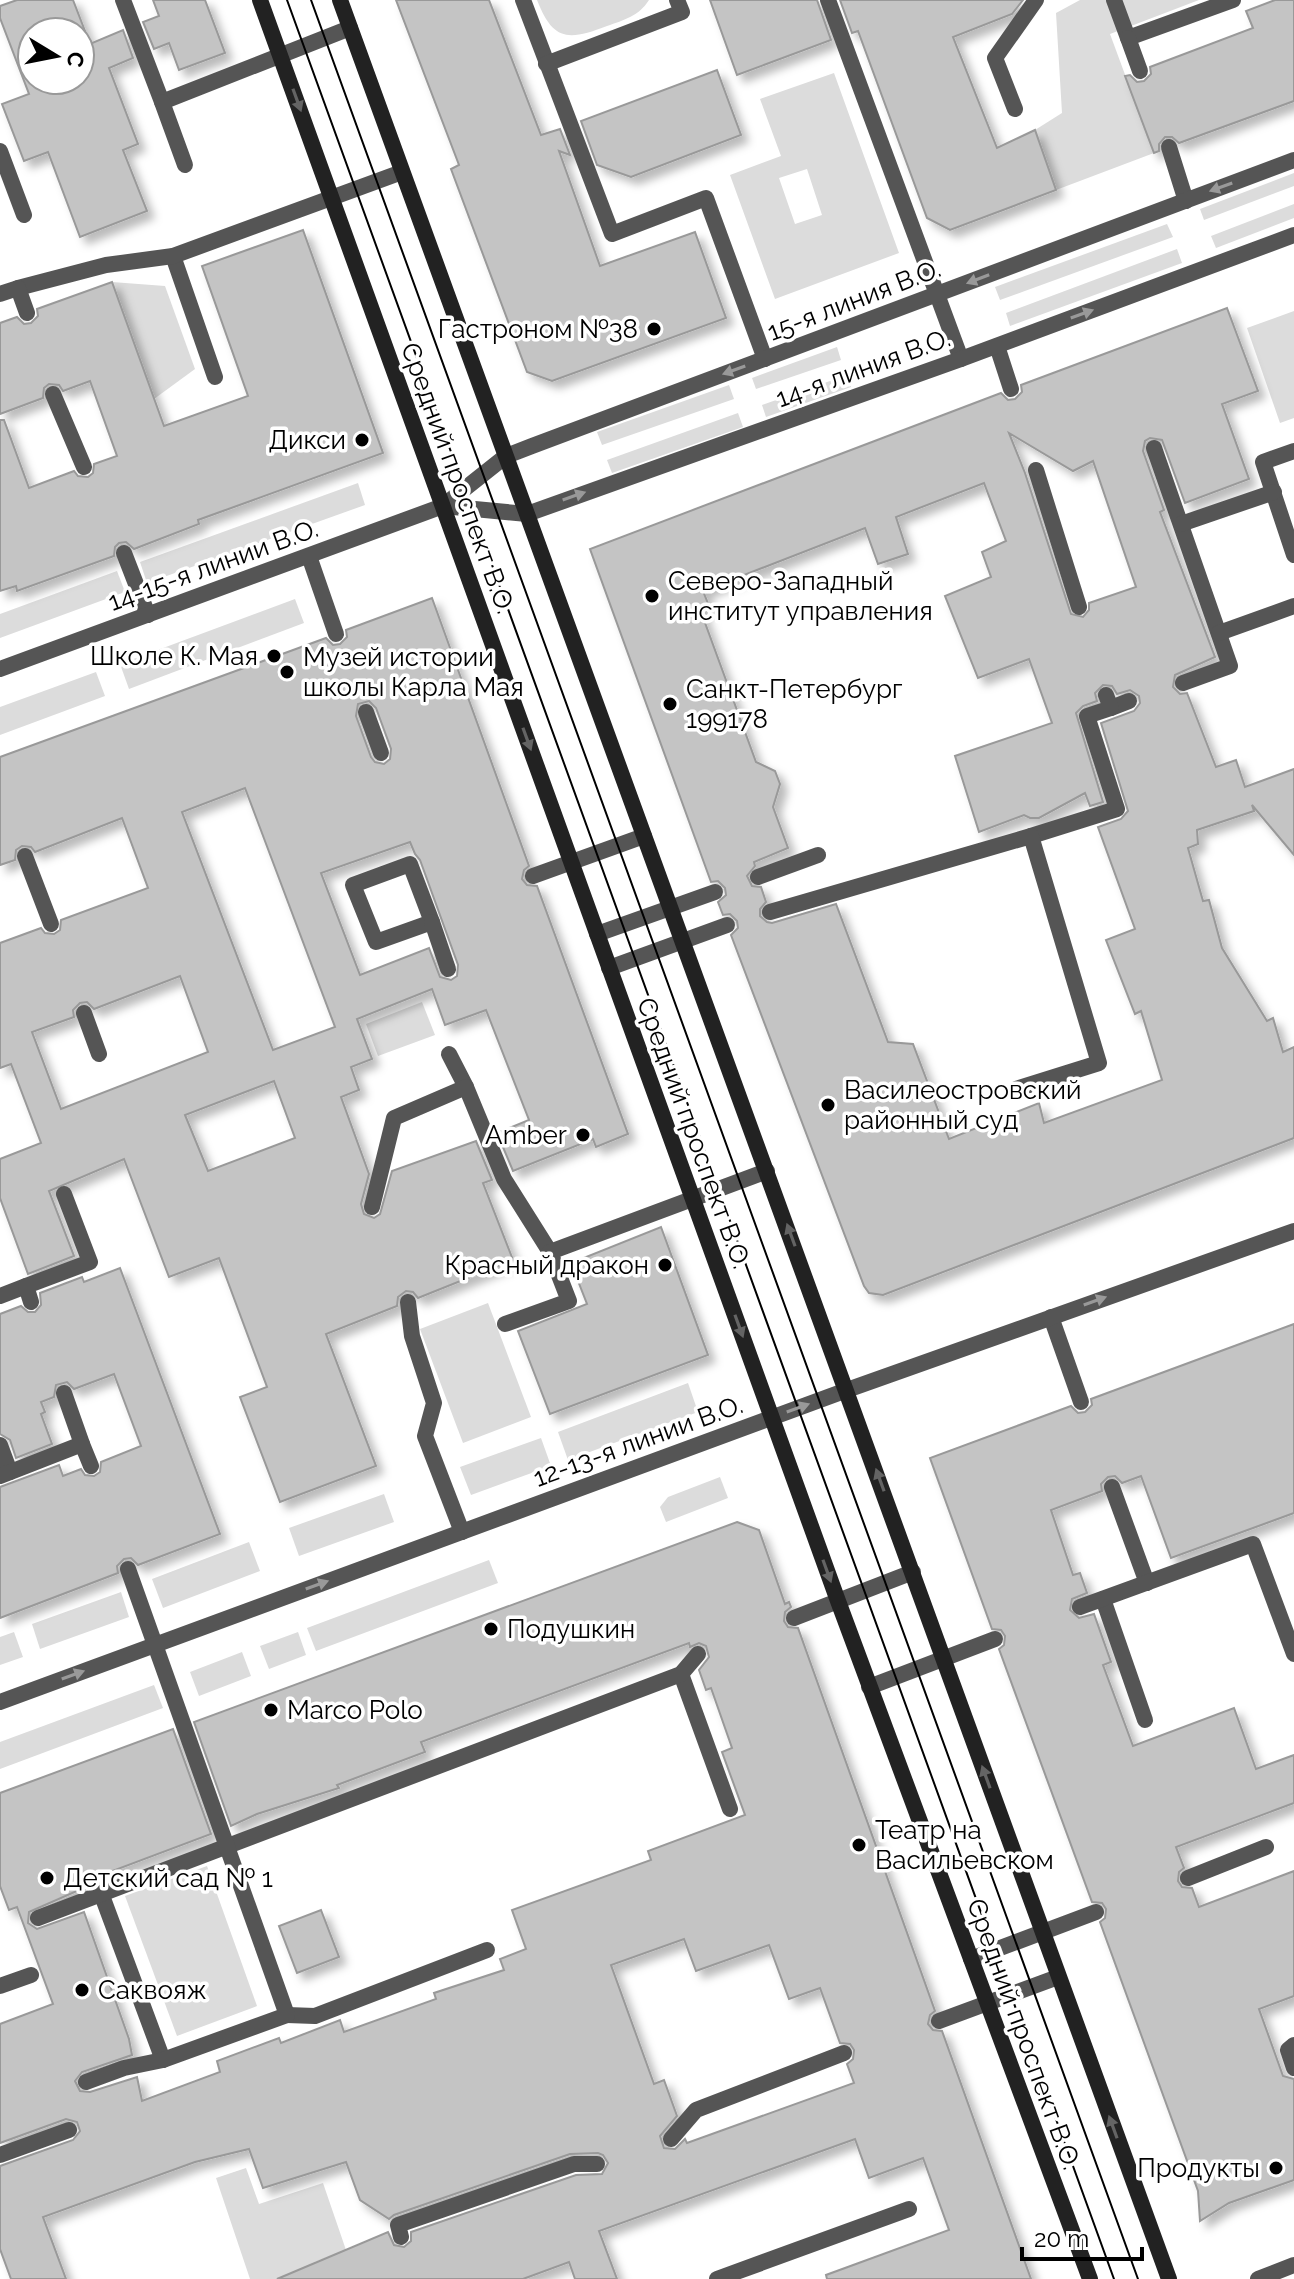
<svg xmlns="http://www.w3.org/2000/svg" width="1294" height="2279" viewBox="0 0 1294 2279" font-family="Raleway,sans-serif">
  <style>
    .green { fill: #dcdcdc; fill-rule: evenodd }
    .building { fill: #c4c4c4; stroke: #999; stroke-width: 2; fill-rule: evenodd; filter: url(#shadow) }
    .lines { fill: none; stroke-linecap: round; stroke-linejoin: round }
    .lane { stroke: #555; stroke-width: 16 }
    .street { stroke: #555; stroke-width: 16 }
    .secondary { stroke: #222; stroke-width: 16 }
    .tram { stroke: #000; stroke-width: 2 }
    .oneway { fill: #646464 }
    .oneway2 { fill: #999 }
    .poi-dot { fill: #000; stroke: #fff; stroke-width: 3 }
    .labels { text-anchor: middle; stroke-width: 7; stroke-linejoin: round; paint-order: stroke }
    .street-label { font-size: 26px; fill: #000; stroke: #fff }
    .poi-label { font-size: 26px; fill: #000; stroke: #fff; text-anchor: start }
  </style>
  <defs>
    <filter id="shadow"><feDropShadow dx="7" dy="7" stdDeviation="4" flood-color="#0004"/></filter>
  </defs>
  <rect width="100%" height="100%" fill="#fff"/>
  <g class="green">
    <path d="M537,0H649C639,16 624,20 607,26C568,41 553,41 537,0Z"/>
    <path d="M1080,0H1199L1110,34L1154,153L1056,190L1035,130L1062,113L1056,13Z"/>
    <path d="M834,73L899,253L775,299L730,175L781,156L760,99ZM807,169L822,215L795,224L779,178Z"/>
    <path d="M1294,173V186L1204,220L1200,209Z"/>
    <path d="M1294,204V218L1216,248L1211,236Z"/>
    <path d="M1167,224L1173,237L1000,300L995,287Z"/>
    <path d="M1177,249L1182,263L1010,326L1006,313Z"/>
    <path d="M112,282L165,286L195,369L154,399Z"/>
    <path d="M1294,311V418L1280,423L1247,328Z"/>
    <path d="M837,347L841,360L756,389L752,378Z"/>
    <path d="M847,375L851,387L766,417L762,405Z"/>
    <path d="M729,385L734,399L602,445L597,432Z"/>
    <path d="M738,413L743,427L612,473L607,460Z"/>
    <path d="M358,483L365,505L147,583L140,562Z"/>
    <path d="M117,571L125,592L0,638V614Z"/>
    <path d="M295,599L304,623L129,689L120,664Z"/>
    <path d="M96,672L105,696L0,735V707Z"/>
    <path d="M422,1002L435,1035L378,1056L366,1024Z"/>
    <path d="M488,1303L531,1417L463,1443L420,1329Z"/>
    <path d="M688,1383L698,1412L568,1460L558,1432Z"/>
    <path d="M541,1438L551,1466L471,1495L460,1467Z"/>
    <path d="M720,1477L728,1498L666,1522L660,1507L668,1497Z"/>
    <path d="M384,1494L394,1522L299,1556L289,1528Z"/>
    <path d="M249,1542L260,1571L163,1608L152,1579Z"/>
    <path d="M489,1560L498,1583L316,1651L307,1628Z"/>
    <path d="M121,1592L129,1617L40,1649L32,1624Z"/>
    <path d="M14,1632L23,1657L0,1665V1637Z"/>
    <path d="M298,1632L306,1655L269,1669L260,1646Z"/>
    <path d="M242,1652L251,1676L199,1696L190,1672Z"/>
    <path d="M154,1685L163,1708L0,1769V1742Z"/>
    <path d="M207,1866L257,2006L177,2036L125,1896Z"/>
    <path d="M246,2168L259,2204L323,2183L346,2250L315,2262L316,2266L277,2279H250L216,2178Z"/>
  </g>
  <g class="building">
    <path d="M17,0H73L90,44L123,30L133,58L109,68L138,144L123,150L147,211L80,237L48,152L24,161L2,104L29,94L0,18V6ZM32,32H80V80H32Z"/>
    <path d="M153,0H205L225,53L179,70L169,43L154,49L143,22L159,16Z"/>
    <path d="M396,0H489L541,135L560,129L570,155L559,151L600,266L695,232L726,318L552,381L527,372L451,169L459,165Z"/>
    <path d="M710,0H817L831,40L737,75Z"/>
    <path d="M840,0H1023L1012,14L953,37L997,148L1035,130L1056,190L950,230L927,218L858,31L852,33Z"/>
    <path d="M1275,0H1294V101L1179,143L1172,137H1165L1159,144V151L1154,153L1125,76L1130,75L1137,82L1144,81L1151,74L1150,67L1253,28L1246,11Z"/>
    <path d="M717,70L741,135L631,177L597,165L581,121Z"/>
    <path d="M303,230L383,453L198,520L199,524L134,549L126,542L119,543L115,547L114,556L17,591L16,586L0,591V420H4L29,488L74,471L78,476L88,477L93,473L94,464L117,456L90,381L63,391L59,385L49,384L44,388L43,398L0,414V323L17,317L24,324L31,323L38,316L37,309L112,282L164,426L248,396L202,266Z"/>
    <path d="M1227,308L1258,391L1222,404L1249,479L1185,503L1162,440L1150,438L1145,441L1143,451L1164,510L1160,512L1215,657L1175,675L1173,687L1180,694L1187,693L1216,767L1236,760L1245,787L1294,769V855L1252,805L1254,811L1197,830L1198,844L1188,848L1203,901L1209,900L1222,948L1267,1021L1273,1018L1283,1052L1294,1047V1138L883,1295L869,1293L864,1286L731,935L738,928L737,921L730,914L723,915L721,910L718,902L726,895L725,888L718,881L711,882L590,549L1001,393L1008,400L1015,399L1022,392L1021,385ZM1009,433L1073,471L1093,461L1136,587L1089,603V610L1083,617L1071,614L1025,473ZM984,483L1006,541L982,552L991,577L945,596L978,678L1029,659L1052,723L955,756L979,832L1024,815L1030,818H1039L1085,793L1090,806L1103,802L1076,713L1083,706L1097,701L1095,693L1103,685L1112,686L1117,694L1130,690L1139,696L1140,703L1134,711L1101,723L1128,811L1121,819L1098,827L1135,929L1106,940L1135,1014L1141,1011L1162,1080L1044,1123L1039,1103L949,1139L913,1044L888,1042L836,904L772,923L767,922L760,916V909L766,902L761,887L752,886L747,876L755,866L754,862L788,848L773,807L780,784L775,771L756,762L700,609L709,606L703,591L865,528L878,564L908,554L896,517Z"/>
    <path d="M432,598L529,866L524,870L522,879L527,885L537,886L628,1134L596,1147L593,1139L513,1171L497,1133L529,1120L486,1010L445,1025L432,989L357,1019L372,1059L351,1067L359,1090L341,1097L369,1174L361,1204L364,1214L374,1218L380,1214L392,1171L476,1141L492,1180L483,1183L513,1260L418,1298L413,1292L406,1291L398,1297L397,1306L326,1334L376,1466L280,1502L240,1397L267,1387L219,1258L169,1277L124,1159L49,1191L74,1256L28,1274L0,1198V1159L41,1143L11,1064L0,1068V943L41,928L45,933L54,934L60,930L61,920L148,888L122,818L35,852L31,847L22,846L16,850L15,860L0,865V757L326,638L333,645L340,644L347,637L346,630ZM369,701L376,708L391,749L390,759L384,764L375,762L371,757L356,716L358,704ZM245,788L335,1027L273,1050L182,812ZM410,842L415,854L420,860L458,965L457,976L451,980L440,977L429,948L360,975L321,873ZM180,976L208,1052L61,1109L32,1032L74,1017L73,1010L80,1003L87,1002L94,1009ZM274,1081L295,1138L208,1171L185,1115Z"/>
    <path d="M661,1227L708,1355L550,1414L518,1331L587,1304L571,1263Z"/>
    <path d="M120,1268L220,1534L138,1565L131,1558L124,1559L117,1566L118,1573L0,1618V1487L59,1465L63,1476L81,1469L85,1475L94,1476L100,1472L101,1462L141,1446L114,1374L74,1389L67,1382L56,1385L54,1397L41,1402L45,1412L41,1414L52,1444L16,1458L10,1440L0,1434V1314L21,1306L28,1312H35L41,1305L40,1293L82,1277L84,1282Z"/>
    <path d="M1294,1324V1513L1171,1558L1141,1476L1122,1483L1115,1476L1108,1477L1101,1484L1102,1491L1051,1510L1073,1575L1080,1573L1087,1593L1072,1599L1070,1610L1079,1618L1094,1614L1111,1662L1103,1665L1133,1746L1234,1708L1256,1769L1294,1755V1803L1176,1847L1184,1868L1179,1872L1178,1881L1182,1887L1192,1888L1199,1907L1294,1871V1996L1259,2009L1283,2076L1294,2079V2180L1229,2203L1200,2221L1198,2191L1100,1922L1105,1918L1106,1909L1102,1903L1092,1902L999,1649L1004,1645L1005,1636L1001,1630L992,1629L930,1458L1071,1406L1078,1413L1085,1412L1092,1405L1091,1399Z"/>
    <path d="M737,1522L759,1530L785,1604L789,1602L791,1607L785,1612L784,1621L788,1627L798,1628L935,2011L930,2015L928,2024L933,2030L942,2031L1031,2279H827L826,2275L949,2230L923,2158L869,2178L855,2139L599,2231L617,2279H575L569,2262L523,2279H277L388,2232L394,2245L404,2247L411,2241V2232L576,2175L602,2174L608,2163L603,2155L598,2153L570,2154L394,2215L389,2219L360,2200L346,2162L263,2188L249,2149L195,2162L43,2217L66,2279H11L0,2249V2166L73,2140L80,2131L77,2122L66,2119L0,2143V2024L53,2004L17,1907L9,1910L0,1886V1793L173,1729L211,1834L75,1885L77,1891L29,1912L28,1923L37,1929L84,1912L129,2039L132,2055L82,2072L75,2081L80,2091L90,2092L137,2077L142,2101L220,2072L217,2061L279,2038L281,2043L340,2020L344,2032L436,1999L434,1993L504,1970L500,1959L526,1949L512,1910L651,1860L648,1851L745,1815L722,1752L732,1748L711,1688L706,1690L699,1670L709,1657L706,1646L699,1643L690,1647L689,1643L421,1742L425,1752L337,1785L339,1788L257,1814L231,1826L194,1722ZM684,1939L696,1971L769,1945L789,1999L820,1988L840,2043L850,2044L854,2050L853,2059L847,2064L854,2083L687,2143L685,2139L675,2149L664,2148L660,2136L677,2116L664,2080L654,2084L611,1965Z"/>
    <path d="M321,1910L339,1957L297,1973L279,1926Z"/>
  </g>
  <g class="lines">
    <g class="lane">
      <path d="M123,0L162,102L350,28"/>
      <path d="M523,0L612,234L706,198L765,359"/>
      <path d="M1114,0L1128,38L1233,0"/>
      <path d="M1128,38L1140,71"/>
      <path d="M546,64L682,12L677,0"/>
      <path d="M162,102L185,165"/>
      <path d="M1015,109L995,58L1036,0"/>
      <path d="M1169,147L1186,201"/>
      <path d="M0,151L24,215"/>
      <path d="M173,256L215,377"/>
      <path d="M18,288L106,265L173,256L402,172"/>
      <path d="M0,294L18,288L27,313"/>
      <path d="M997,346L1011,389"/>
      <path d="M53,394L84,467"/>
      <path d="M1154,448L1230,666L1183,683"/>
      <path d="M1294,451L1263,462L1294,555"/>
      <path d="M1036,470L1079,607"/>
      <path d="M1181,524L1274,492"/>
      <path d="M124,553L148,615"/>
      <path d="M309,556L336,634"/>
      <path d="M1219,633L1294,606"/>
      <path d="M1111,708L1129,701"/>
      <path d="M366,712L381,753"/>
      <path d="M1031,836L1117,809L1087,716L1111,708L1106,695"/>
      <path d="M25,856L51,924"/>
      <path d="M410,864L432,922L376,942L353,885Z"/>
      <path d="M533,876L644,836"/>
      <path d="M758,877L818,855"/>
      <path d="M770,912L1031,836L1099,1063L1016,1089"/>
      <path d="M432,922L448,969"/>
      <path d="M597,934L715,892"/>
      <path d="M609,968L727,925"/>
      <path d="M84,1013L99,1054"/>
      <path d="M449,1054L466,1087"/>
      <path d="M372,1207L394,1118L466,1087L504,1179L550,1252"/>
      <path d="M0,1296L26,1286"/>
      <path d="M31,1302L26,1286L90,1262L64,1194"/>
      <path d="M408,1302L412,1336L434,1403L425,1436L462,1532"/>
      <path d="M1051,1317L1081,1402"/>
      <path d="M505,1324L569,1301L550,1252L767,1171"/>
      <path d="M64,1393L82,1444"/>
      <path d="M0,1445L10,1472"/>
      <path d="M0,1476L82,1444L91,1466"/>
      <path d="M1112,1487L1147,1583"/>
      <path d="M1103,1599L1145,1720"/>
      <path d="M1080,1607L1253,1544L1294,1654"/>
      <path d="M794,1618L913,1572"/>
      <path d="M681,1674L730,1809"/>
      <path d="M869,1687L995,1639"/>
      <path d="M1188,1878L1266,1847"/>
      <path d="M101,1893L163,2060"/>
      <path d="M38,1918L681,1674L698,1654"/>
      <path d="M971,1959L1096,1912"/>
      <path d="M0,1986L31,1975"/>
      <path d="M287,2015L315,2016L487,1950"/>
      <path d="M939,2021L1058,1977"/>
      <path d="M1294,2045L1288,2050L1294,2068"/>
      <path d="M86,2082L124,2068L163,2060L287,2015L128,1569"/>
      <path d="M671,2139L696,2110L844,2053"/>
      <path d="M0,2155L69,2130"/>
      <path d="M401,2237L398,2225L574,2164H597"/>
      <path d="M717,2279L909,2209"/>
    </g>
    <g class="street">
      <path d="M828,0L961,359"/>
      <path d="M443,506L527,514L961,359L1294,235"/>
      <path d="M0,669L443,506L506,456L532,446L1294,160"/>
      <path d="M0,1702L847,1390L1294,1231"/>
      <path d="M1258,2279L1294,2265"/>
    </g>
    <g class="secondary">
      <path d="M260,0L838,1601L1090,2279"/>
      <path d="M340,0L1169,2279"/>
    </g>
    <g class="tram">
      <path d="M287,0L1114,2279"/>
      <path d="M311,0L1138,2279"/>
    </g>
  </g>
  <defs><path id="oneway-solid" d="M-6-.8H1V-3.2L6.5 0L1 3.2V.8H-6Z" transform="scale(2)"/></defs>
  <g class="oneway">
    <use href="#oneway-solid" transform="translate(297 100) rotate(70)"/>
    <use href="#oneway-solid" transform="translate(527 739) rotate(70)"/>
    <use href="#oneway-solid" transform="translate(791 1235) rotate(-110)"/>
    <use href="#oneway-solid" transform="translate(739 1326) rotate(70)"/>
    <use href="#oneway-solid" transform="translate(880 1480) rotate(-110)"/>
    <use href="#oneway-solid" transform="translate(827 1571) rotate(70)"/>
    <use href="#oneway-solid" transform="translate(986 1777) rotate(-110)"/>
    <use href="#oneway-solid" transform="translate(1113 2127) rotate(-110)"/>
  </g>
  <g class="oneway2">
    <use href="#oneway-solid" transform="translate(1221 187) rotate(160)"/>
    <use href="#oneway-solid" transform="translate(978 279) rotate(159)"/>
    <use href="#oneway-solid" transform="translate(1082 314) rotate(-20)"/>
    <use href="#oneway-solid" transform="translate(734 370) rotate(160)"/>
    <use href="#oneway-solid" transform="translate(574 496) rotate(-19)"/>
    <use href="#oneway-solid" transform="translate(1095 1301) rotate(-20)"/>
    <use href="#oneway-solid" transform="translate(798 1408) rotate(-20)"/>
    <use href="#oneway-solid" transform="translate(317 1585) rotate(-20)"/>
    <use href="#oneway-solid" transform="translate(73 1675) rotate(-20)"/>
  </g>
  <g class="poi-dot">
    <circle cx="654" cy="329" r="8"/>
    <circle cx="362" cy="440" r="8"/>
    <circle cx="652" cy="596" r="8"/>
    <circle cx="274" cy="656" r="8"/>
    <circle cx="287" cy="672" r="8"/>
    <circle cx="670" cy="704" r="8"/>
    <circle cx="828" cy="1105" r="8"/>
    <circle cx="583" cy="1135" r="8"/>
    <circle cx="665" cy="1265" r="8"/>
    <circle cx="491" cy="1629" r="8"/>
    <circle cx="271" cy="1710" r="8"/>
    <circle cx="859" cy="1845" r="8"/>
    <circle cx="47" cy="1878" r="8"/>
    <circle cx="82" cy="1990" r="8"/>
    <circle cx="1276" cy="2168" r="8"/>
  </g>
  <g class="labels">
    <g class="street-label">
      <text transform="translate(854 300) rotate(-21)" y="9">15-я линия В.О.</text>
      <text transform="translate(863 368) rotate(-20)" y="9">14-я линия В.О.</text>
      <text transform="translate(458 478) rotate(70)" y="9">Средний проспект В.О.</text>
      <text transform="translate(213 565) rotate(-20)" y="9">14-15-я линии В.О.</text>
      <text transform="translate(694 1133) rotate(70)" y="9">Средний проспект В.О.</text>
      <text transform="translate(638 1441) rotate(-20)" y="9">12-13-я линии В.О.</text>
      <text transform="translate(1024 2034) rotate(70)" y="9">Средний проспект В.О.</text>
    </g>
    <g class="poi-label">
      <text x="638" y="338" text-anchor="end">Гастроном №38</text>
      <text x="346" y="449" text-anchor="end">Дикси</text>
      <text x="668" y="590">Северо-Западный<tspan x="668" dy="30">институт управления</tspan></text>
      <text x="258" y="665" text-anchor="end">Школе К. Мая</text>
      <text x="303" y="666">Музей истории<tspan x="303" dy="30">школы Карла Мая</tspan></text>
      <text x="686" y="698">Санкт-Петербург<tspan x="686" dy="30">199178</tspan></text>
      <text x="844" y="1099">Василеостровский<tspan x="844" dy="30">районный суд</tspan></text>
      <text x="567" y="1144" text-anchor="end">Amber</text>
      <text x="649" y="1274" text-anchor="end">Красный дракон</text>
      <text x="507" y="1638">Подушкин</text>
      <text x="287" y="1719">Marco Polo</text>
      <text x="875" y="1839">Театр на<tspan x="875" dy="30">Васильевском</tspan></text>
      <text x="63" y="1887">Детский сад № 1</text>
      <text x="98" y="1999">Саквояж</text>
      <text x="1260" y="2177" text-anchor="end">Продукты</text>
    </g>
  </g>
  <g transform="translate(56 56) rotate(100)"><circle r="38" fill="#ffffff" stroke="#999999" stroke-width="2"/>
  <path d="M0-6L14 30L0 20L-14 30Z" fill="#000000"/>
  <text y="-12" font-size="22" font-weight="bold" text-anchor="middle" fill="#000000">С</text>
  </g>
  <path d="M1022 2247v12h120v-12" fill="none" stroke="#000000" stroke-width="4"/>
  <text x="1034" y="2247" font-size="24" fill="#000000" stroke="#ffffff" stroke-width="6" paint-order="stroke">20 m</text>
</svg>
